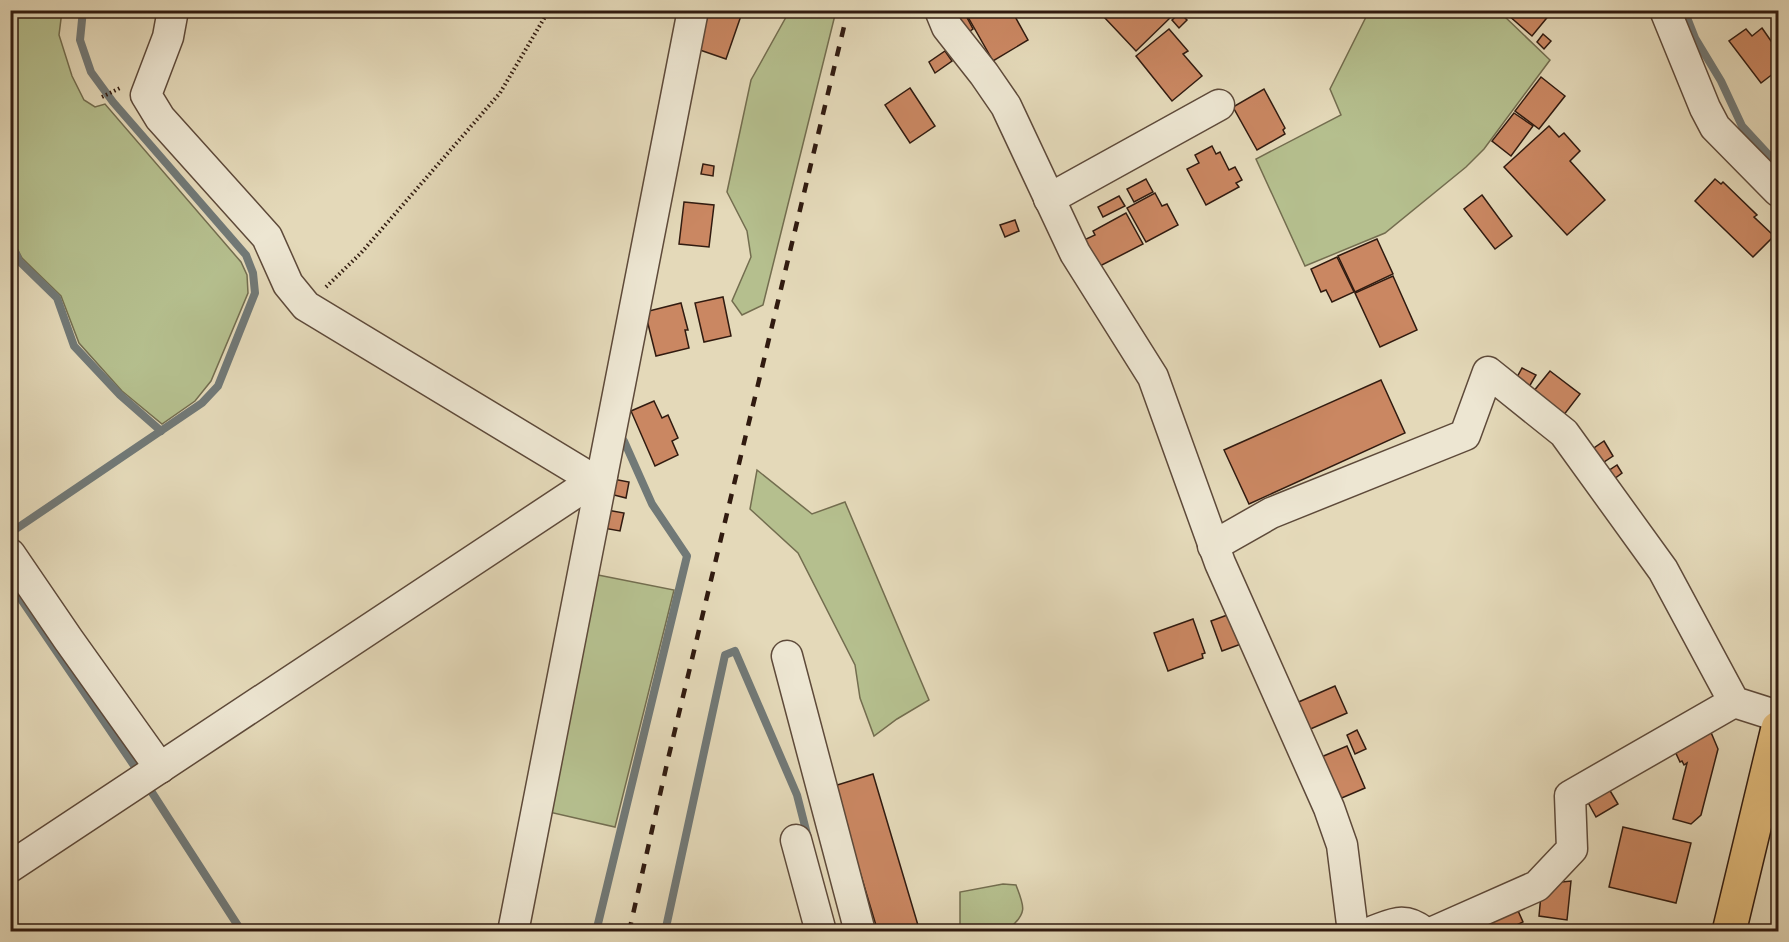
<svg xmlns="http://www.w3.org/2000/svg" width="1789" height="942" viewBox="0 0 1789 942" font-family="'IM FELL Double Pica',serif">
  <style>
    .green { fill: #b5bf8e; stroke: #736d4f; stroke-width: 1.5 }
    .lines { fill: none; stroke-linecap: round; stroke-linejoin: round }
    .stream { stroke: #717977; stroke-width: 8 }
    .building { fill: #ca8762; stroke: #311b10; stroke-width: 1.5 }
    .minor-casing { stroke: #5e4a3a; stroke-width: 33 }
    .highway-casing { stroke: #311b10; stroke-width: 36 }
    .path { stroke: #311b10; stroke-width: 4; stroke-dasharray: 1.5 3; stroke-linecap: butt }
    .minor { stroke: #ede6d2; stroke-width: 30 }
    .highway { stroke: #e2bc7c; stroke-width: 33 }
    .rail { stroke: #311b10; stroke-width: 4.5; stroke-dasharray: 10 10; stroke-linecap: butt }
  </style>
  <rect width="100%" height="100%" fill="#e4d9b9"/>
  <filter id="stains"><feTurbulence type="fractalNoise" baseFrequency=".00333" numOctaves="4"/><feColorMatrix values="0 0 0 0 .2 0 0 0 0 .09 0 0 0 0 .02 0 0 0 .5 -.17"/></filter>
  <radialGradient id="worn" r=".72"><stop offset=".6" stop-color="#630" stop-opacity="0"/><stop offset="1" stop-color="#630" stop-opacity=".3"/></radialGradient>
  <g class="green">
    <path d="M790,10L836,11L763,305L742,315L732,301L751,257L747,231L727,192L751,80Z"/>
    <path d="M10,11H62L59,35L72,76L84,100L95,107L105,104L241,262L247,275L248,293L211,381L195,401L162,424L122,391L79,343L61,296L22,258L15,245L13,227L15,176L10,167Z"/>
    <path d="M1369,11H1504V16L1550,60L1484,149L1466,167L1385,233L1305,266L1256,159L1341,115L1330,89Z"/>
    <path d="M757,470L812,514L845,502L929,700L897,719L874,736L860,698L855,665L798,553L750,509Z"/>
    <path d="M593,574L674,590L615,827L549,812Z"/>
    <path d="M1003,884L1016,885C1024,906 1028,912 1010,928L1011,931H960V892Z"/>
  </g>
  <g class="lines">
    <g class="stream">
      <path d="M1684,10L1695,38L1721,81L1742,126L1778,165"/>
      <path d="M10,177V182"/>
      <path d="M10,240L19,261L57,298L74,346L120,395L161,431"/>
      <path d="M10,533L202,403L218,386L255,293L253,273L246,255L113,102L91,72L80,40L83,10"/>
      <path d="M10,583L135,767"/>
      <path d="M151,791L242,932"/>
      <path d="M596,932L687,556L652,504L624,441"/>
      <path d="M665,932L725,655L735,651L797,795L808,838"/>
    </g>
  </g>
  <g class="building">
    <path d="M710,10H743L726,59L697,49Z"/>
    <path d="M950,10H963L973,29L964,35Z"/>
    <path d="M964,10H1017L1013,13L1028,40L993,61Z"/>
    <path d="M1111,10H1167L1172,16L1136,51L1104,17Z"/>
    <path d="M1512,10H1545L1550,14L1532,36L1508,15Z"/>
    <path d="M1180,13L1187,20L1179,28L1172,20Z"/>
    <path d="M1762,28L1778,51V70L1761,83L1729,41L1746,29L1752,36Z"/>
    <path d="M1169,29L1188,51L1183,54L1202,76L1172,101L1136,56Z"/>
    <path d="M1543,34L1551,41L1544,49L1537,42Z"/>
    <path d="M945,51L952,61L935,73L929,62Z"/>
    <path d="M1541,77L1565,96L1539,129L1515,111Z"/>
    <path d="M910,88L935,126L910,143L885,105Z"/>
    <path d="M1264,89L1285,128L1283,130L1285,134L1257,150L1233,107Z"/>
    <path d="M1514,113L1533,126L1511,156L1492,141Z"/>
    <path d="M1549,126L1559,137L1564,133L1580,151L1570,161L1605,200L1567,235L1504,167Z"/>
    <path d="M1212,146L1216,154L1220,152L1229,170L1235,167L1242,180L1236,183L1239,187L1206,205L1187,169L1199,163L1195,155Z"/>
    <path d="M703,164L714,166L713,176L701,174Z"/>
    <path d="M1146,179L1153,192L1134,202L1127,189Z"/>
    <path d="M1715,179L1721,184L1723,182L1757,215L1754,217L1774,236L1753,257L1695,201Z"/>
    <path d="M1155,193L1162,206L1167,204L1178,225L1146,242L1127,208Z"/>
    <path d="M1482,195L1512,236L1495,249L1464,209Z"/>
    <path d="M1119,196L1125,206L1103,217L1098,207Z"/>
    <path d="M684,202L714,205L709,247L679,244Z"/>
    <path d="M1126,213L1143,244L1098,267L1084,240L1095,235L1093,231Z"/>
    <path d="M1015,220L1019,231L1005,237L1000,225Z"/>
    <path d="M1377,239L1393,274L1355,292L1338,256Z"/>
    <path d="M1337,257L1354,292L1332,302L1326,290L1321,292L1311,269Z"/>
    <path d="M1393,276L1417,330L1380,347L1355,293Z"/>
    <path d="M723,297L731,336L704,342L695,303Z"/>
    <path d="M681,303L688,330H685L689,348L656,356L645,312Z"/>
    <path d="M1522,368L1536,375L1529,387L1516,379Z"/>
    <path d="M1550,371L1580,394L1563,416L1533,392Z"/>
    <path d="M1381,380L1405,433L1249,504L1224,450Z"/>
    <path d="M654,401L662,418L668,415L678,438L672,441L678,455L655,466L631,411Z"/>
    <path d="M1604,441L1613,456L1601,464L1591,450Z"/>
    <path d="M1617,465L1622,473L1614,479L1608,471Z"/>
    <path d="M613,479L629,482L626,498L610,494Z"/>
    <path d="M607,510L624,513L620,531L603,528Z"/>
    <path d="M1230,614L1241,644L1222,651L1211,621Z"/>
    <path d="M1193,619L1205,653L1202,654L1203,658L1168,671L1154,633Z"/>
    <path d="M1335,686L1347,713L1306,731L1294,704Z"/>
    <path d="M1357,730L1366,749L1355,754L1347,735Z"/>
    <path d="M1710,730L1718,749L1701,815L1691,824L1673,819L1687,763L1684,765L1682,761L1680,762L1673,747Z"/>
    <path d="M1347,746L1365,788L1337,800L1319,758Z"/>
    <path d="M873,774L920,932H878L834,786Z"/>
    <path d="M1606,784L1618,804L1596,817L1585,797Z"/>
    <path d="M1623,827L1691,843L1676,903L1609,887Z"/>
    <path d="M1571,881L1567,920L1539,916L1542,884Z"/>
    <path d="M1515,904L1523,922L1502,932H1487L1482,918Z"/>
  </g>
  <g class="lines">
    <g class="minor-casing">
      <g id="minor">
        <path d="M173,10L168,37L146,95L160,118L267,237L288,284L306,306L594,480"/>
        <path d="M940,10L947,27L984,74L1006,106L1075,253L1153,377L1220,563L1329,808L1342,845L1353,932"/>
        <path d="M1665,10L1705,108L1715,127L1778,191"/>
        <path d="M1049,199L1219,105"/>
        <path d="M1213,546L1271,513L1465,435L1488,372L1564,433L1663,570L1734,702L1778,716"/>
        <path d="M10,554L68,639L160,768"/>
        <path d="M787,656L860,932"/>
        <path d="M796,840L821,932"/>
        <path d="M10,867L602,475"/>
        <path d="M513,932L693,10"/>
        <path d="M1371,932C1393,924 1404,916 1424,932"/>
        <path d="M1433,932L1537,886L1572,849L1570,796L1734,702"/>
      </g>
    </g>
    <g class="highway-casing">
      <path id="highway" d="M1729,932L1778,728"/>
    </g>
    <g class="path">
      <path d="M102,97L120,88"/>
      <path d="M326,287L361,253L500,93L549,10"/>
    </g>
    <use href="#minor" class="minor"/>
    <use href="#highway" class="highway"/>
    <path class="rail" d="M629,932L668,759L848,10"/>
  </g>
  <rect width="1789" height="942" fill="none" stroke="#e4d9b9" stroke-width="36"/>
  <rect x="12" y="12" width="1765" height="918" fill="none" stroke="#311b10" stroke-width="3"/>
  <rect x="18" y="18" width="1753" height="906" fill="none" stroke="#311b10" stroke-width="1.5"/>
  <rect width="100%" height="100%" filter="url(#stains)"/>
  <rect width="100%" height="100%" fill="url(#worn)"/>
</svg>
